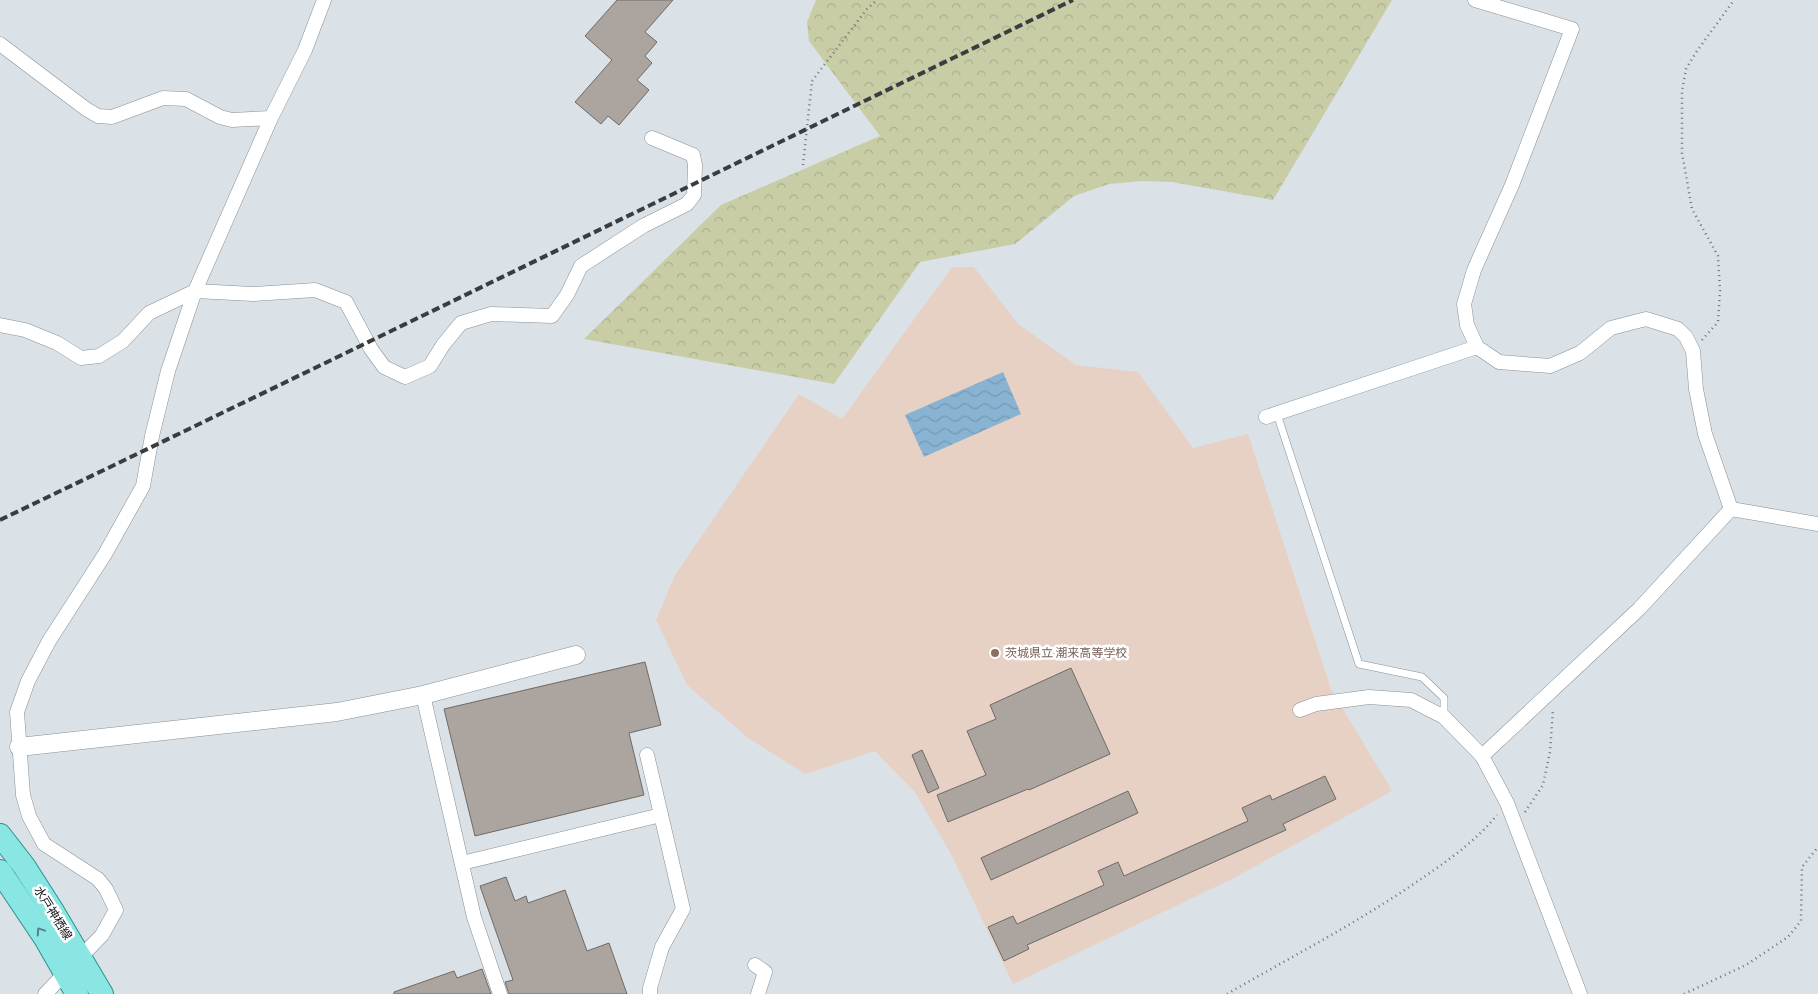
<svg xmlns="http://www.w3.org/2000/svg" width="1818" height="994" viewBox="0 0 1818 994" font-family="'PT Sans Narrow','Noto Sans JP',sans-serif">
  <style>
    .education { fill: #e7d1c5 }
    .forest { fill: url(#forest-crowns) }
    .water { fill: url(#water-waves) }
    .building { fill: #aba49f; stroke: #706a65 }
    .lines { fill: none; stroke-linecap: round; stroke-linejoin: round }
    .service-casing { stroke: #899095; stroke-width: 8 }
    .minor-casing { stroke: #899095; stroke-width: 15 }
    .tertiary-casing { stroke: #899095; stroke-width: 19 }
    .primary-casing { stroke: #2c918e; stroke-width: 24 }
    .path { stroke: #6e7376; stroke-width: 2.5; stroke-dasharray: 1 4; stroke-linecap: butt }
    .service { stroke: #fff; stroke-width: 7 }
    .minor { stroke: #fff; stroke-width: 14 }
    .tertiary { stroke: #fff; stroke-width: 18 }
    .primary { stroke: #89e6e2; stroke-width: 22 }
    .rail { stroke: #393d3f; stroke-width: 4; stroke-dasharray: 8 4; stroke-linecap: butt }
    .path-bridge { stroke: #6e7376; stroke-width: 2.5; stroke-dasharray: 1 4; stroke-linecap: butt }
    .oneway { stroke: #538785 }
    .education-dot { fill: #8d6e63; stroke: #fff; stroke-width: 2 }
    .labels { text-anchor: middle; stroke-width: 5; stroke-linejoin: round; paint-order: stroke }
    .education-label { font-size: 12px; fill: #785e54; stroke: #fff; text-anchor: start }
    .street-label { font-size: 12px; fill: #101214; stroke: #fff }
  </style>
  <defs>
    <pattern id="forest-crowns" width="20" height="18" patternUnits="userSpaceOnUse" patternTransform="scale(1.25)"><rect width="20" height="18" fill="#c9cda6"/><path d="M2 6a3 3 0 1 1 6 0M12 15a3 3 0 1 1 6 0" fill="none" stroke="#acaf8e"/></pattern>
    <pattern id="water-waves" width="16" height="10" patternUnits="userSpaceOnUse" patternTransform="scale(1.25)"><rect width="16" height="10" fill="#89b3d3"/><path d="M0 5q4-4 8 0t8 0" fill="none" stroke="#7599b4"/></pattern>
  </defs>
  <rect width="100%" height="100%" fill="#dae1e7"/>
  <path class="education" d="M952,267H974L1018,324L1076,365L1138,372L1193,448L1248,434L1331,689L1392,791L1234,878L1013,984L952,856L915,792L875,751L805,774L748,738L687,685L656,620L675,575L799,394L842,419Z"/>
  <path class="forest" d="M816,0H1392L1273,200L1172,182L1142,181L1109,184L1074,196L1015,244L920,262L834,384L584,339L721,205L880,136L809,41L807,22Z"/>
  <path class="water" d="M1003,372L1021,414L924,457L905,415Z"/>
  <g class="building">
    <path d="M617,0H673L645,32L657,42L645,56L652,63L637,80L649,90L619,125L608,116L601,124L575,102L612,60L585,36Z"/>
    <path d="M645,662L661,725L629,733L644,795L475,836L444,709Z"/>
    <path d="M1071,668L1110,754L1029,790L1028,789L948,822L937,795L986,775L967,731L996,719L990,705Z"/>
    <path d="M922,750L939,788L928,793L912,755Z"/>
    <path d="M1325,776L1336,799L1283,824L1286,830L1027,945L1029,949L1004,961L988,927L1013,916L1017,924L1104,885L1098,871L1118,862L1124,876L1248,821L1242,808L1270,795L1272,800Z"/>
    <path d="M1128,791L1138,813L991,880L981,858Z"/>
    <path d="M506,877L515,901L526,896L528,903L565,890L587,951L609,943L627,994H509L505,982L513,980L480,886Z"/>
    <path d="M482,969L491,994H394V992L454,971L457,978Z"/>
  </g>
  <g class="lines">
    <g class="service-casing">
      <path id="service" d="M1277,414L1359,664L1422,677L1444,698V717"/>
    </g>
    <g class="minor-casing">
      <g id="minor">
        <path d="M1475,0L1572,29L1512,185L1474,270L1464,304L1467,325L1477,347L1499,362L1550,366L1580,353L1611,328L1646,319L1678,329L1686,337L1693,351L1696,389L1705,434L1731,509"/>
        <path d="M0,44L86,109L98,116L112,117L163,98L186,99L220,117L232,120L271,118"/>
        <path d="M0,325L25,330L57,343L81,358L99,356L123,341L149,313L195,291L253,294L315,290L346,302L371,349L384,367L405,377L430,366L443,345L461,323L491,314L552,316L567,295L581,266L643,226L687,204L694,195L695,165L693,155L652,138"/>
        <path d="M1266,417L1477,347"/>
        <path d="M423,695L474,917L500,994"/>
        <path d="M1300,710L1316,704L1369,697L1411,700L1444,717L1482,756L1507,803L1580,994"/>
        <path d="M647,755L683,909L662,947L650,988V994"/>
        <path d="M1482,756L1639,609L1731,509L1818,524"/>
        <path d="M462,863L661,815"/>
        <path d="M755,965L765,972L758,994"/>
        <path d="M45,994L102,935L116,910L106,889L98,879L44,844L29,816L23,795L17,712L28,681L49,641L105,554L143,486L152,436L168,371L195,291L271,118L305,50L324,0"/>
      </g>
    </g>
    <g class="tertiary-casing">
      <path id="tertiary" d="M19,747L337,712L423,695L576,655"/>
    </g>
    <g class="primary-casing">
      <g id="primary">
        <path d="M0,835L24,866L54,913L102,994"/>
        <path d="M0,871L45,938L77,994"/>
      </g>
    </g>
    <g class="path">
      <path d="M812,81L867,9L877,0"/>
      <path d="M1702,340L1718,322L1720,291L1718,256L1692,209L1682,153V91L1686,69L1697,51L1734,0"/>
      <path d="M1525,812L1543,785L1550,752L1553,709"/>
      <path d="M1227,994C1291,957 1357,923 1418,881C1446,862 1475,842 1497,815"/>
      <path d="M1684,994L1746,965L1788,937L1801,921L1802,867L1818,847"/>
    </g>
    <use href="#service" class="service"/>
    <use href="#minor" class="minor"/>
    <use href="#tertiary" class="tertiary"/>
    <use href="#primary" class="primary"/>
    <path class="rail" d="M0,520C358,348 715,173 1073,0"/>
    <path class="path-bridge" d="M803,165L812,81"/>
  </g>
  <defs><path id="oneway-chevron" d="M-2-3.5L2.5 0L-2 3.5" fill="none" stroke-width="1.6" stroke-linecap="round" stroke-linejoin="round" transform="scale(1.25)"/></defs>
  <use class="oneway" href="#oneway-chevron" transform="translate(40 931) rotate(-124)"/>
  <circle class="education-dot" cx="995" cy="653" r="5"/>
  <g class="labels">
    <g class="education-label">
      <text x="1005" y="657">茨城県立 潮来高等学校</text>
    </g>
    <g class="street-label">
      <text transform="translate(53 913) rotate(58)" y="4">水戸神栖線</text>
    </g>
  </g>
</svg>
